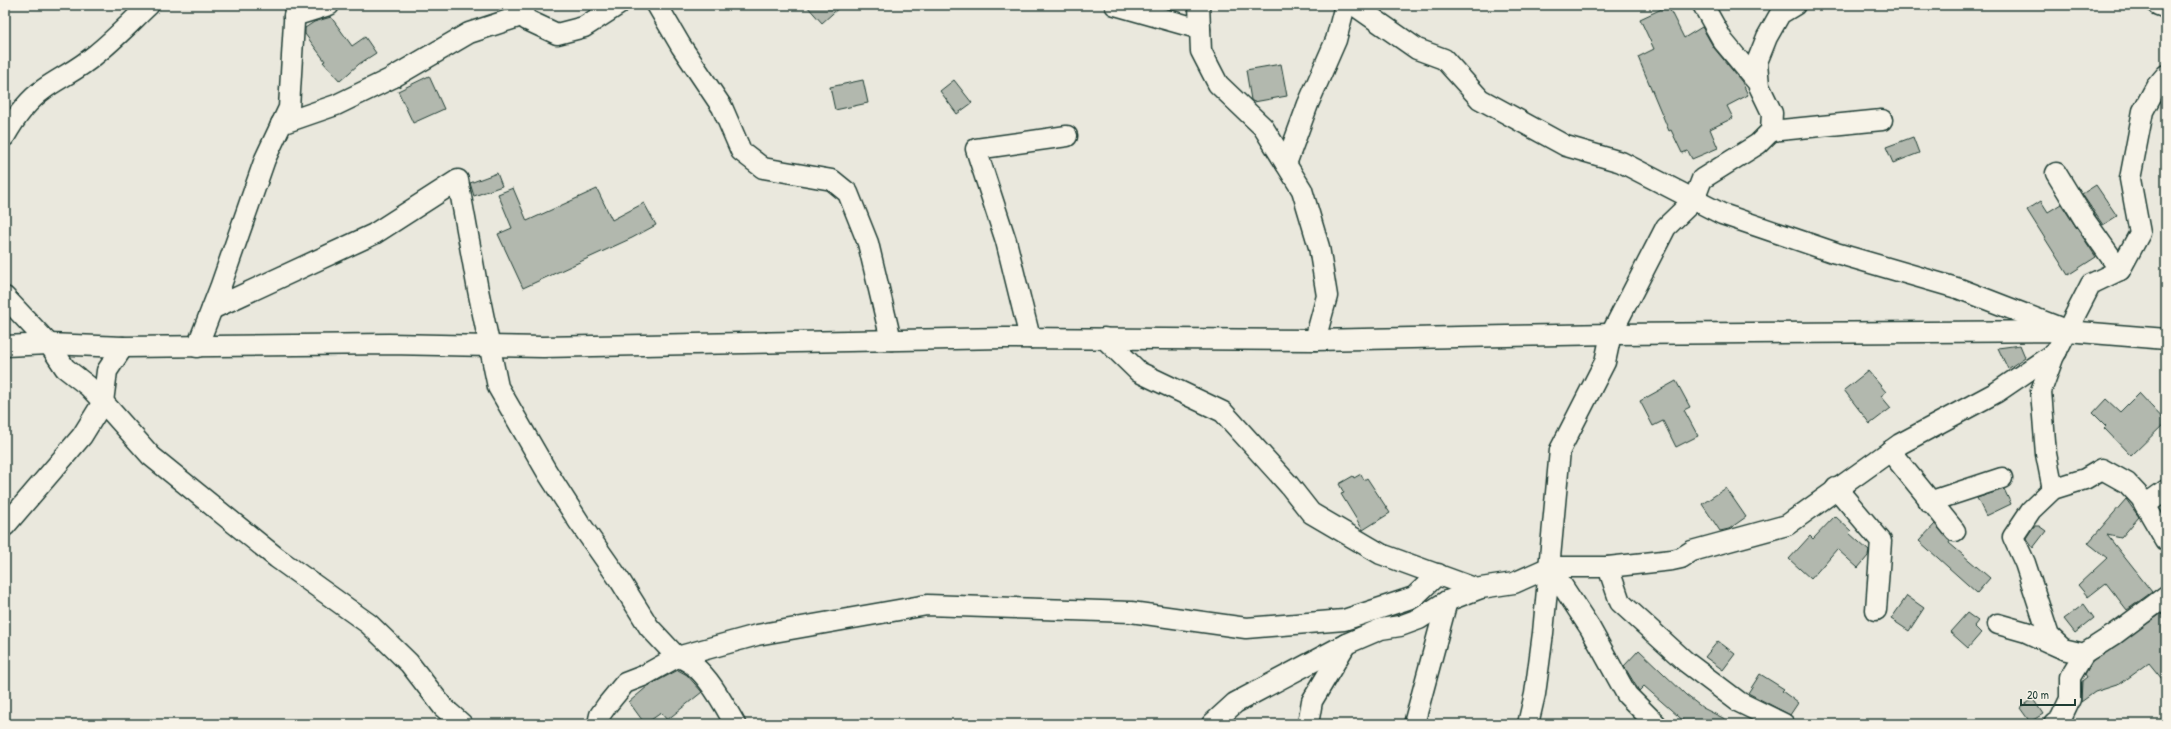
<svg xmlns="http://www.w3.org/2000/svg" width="2171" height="729" viewBox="0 0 2171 729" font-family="'Patrick Hand',sans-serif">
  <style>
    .building { fill: #b2b8ae; stroke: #1f3d34 }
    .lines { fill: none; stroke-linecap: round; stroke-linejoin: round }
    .street-casing { stroke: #1f3d34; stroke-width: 23 }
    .street { stroke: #f7f3e8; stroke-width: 20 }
  </style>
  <rect width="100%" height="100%" fill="#eae8dd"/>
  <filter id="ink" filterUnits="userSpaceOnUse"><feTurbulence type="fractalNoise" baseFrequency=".025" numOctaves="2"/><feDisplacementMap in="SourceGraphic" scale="8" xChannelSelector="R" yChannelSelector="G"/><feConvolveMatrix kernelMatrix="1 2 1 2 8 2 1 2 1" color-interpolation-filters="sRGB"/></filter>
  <g filter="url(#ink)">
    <g class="building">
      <path d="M806,5H842L822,23Z"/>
      <path d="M1668,6L1684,38L1702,27L1714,48L1742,82L1748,95L1727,106L1733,118L1710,129L1718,148L1692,159L1688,151L1682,153L1671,130L1669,131L1638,57L1654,49L1640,19Z"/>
      <path d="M331,17L352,46L365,37L376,53L359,64L340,81L323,62L325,61L305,34V28L314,22Z"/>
      <path d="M1281,64L1287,96L1254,102L1251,100L1246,70Z"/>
      <path d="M429,76L444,109L413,123L398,91Z"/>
      <path d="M863,80L868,103L835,110L830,87Z"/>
      <path d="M954,80L972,103L957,114L940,91Z"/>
      <path d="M1913,137L1919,153L1893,163L1886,147Z"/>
      <path d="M497,173L502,186L474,196L470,183Z"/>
      <path d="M2096,185L2117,216L2103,225L2082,194Z"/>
      <path d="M513,188L527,221L597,189L612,220L644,203L656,225L632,238L523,288L498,234L512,228L498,194Z"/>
      <path d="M2041,201L2048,212L2061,204L2096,257L2068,275L2027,210Z"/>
      <path d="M2020,345L2025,357L2008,369L1998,348Z"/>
      <path d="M1868,371L1886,392L1881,396L1891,408L1870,424L1844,390Z"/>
      <path d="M1676,381L1690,407L1684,410L1698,436L1676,447L1663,421L1653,426L1640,401Z"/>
      <path d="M2139,393L2166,422L2131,456L2104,428L2106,426L2093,413L2106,399L2120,412Z"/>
      <path d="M1361,474L1364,480L1367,478L1390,513L1363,530L1341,494L1344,493L1339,484L1353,476L1354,478Z"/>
      <path d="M1726,488L1746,517L1729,529L1720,531L1702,504Z"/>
      <path d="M2004,489L2011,504L1986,516L1977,498Z"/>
      <path d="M2126,499L2139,517L2121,538L2107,535L2152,592L2127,610L2106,583L2088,597L2078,585L2107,558L2088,543Z"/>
      <path d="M1835,516L1851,531L1849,533L1869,551L1868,556L1858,568L1837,549L1811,579L1789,559L1810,536L1813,539Z"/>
      <path d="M1935,524L1950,541L1949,543L1990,578L1977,593L1919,541Z"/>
      <path d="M2034,526H2039L2046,531L2033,548L2026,538Z"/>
      <path d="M1907,596L1924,608L1909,631L1891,619Z"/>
      <path d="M2084,604L2094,618L2075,633L2064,619Z"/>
      <path d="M1967,613L1978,621L1974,626L1981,633L1968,648L1950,632Z"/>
      <path d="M2162,613L2166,618V684L2149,663L2120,684L2095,692L2081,702L2082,681L2087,677L2085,674L2092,662Z"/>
      <path d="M1718,641L1735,654L1723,670L1705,657Z"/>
      <path d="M1639,650L1686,695L1703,708L1735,724H1687L1644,686L1639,691L1624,666Z"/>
      <path d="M678,670L687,675L702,692L667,720L661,713L645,724L629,702L648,686Z"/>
      <path d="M1760,674L1784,689L1782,691L1798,703L1790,715L1748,693Z"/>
      <path d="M2033,699L2043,714L2030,722L2020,708Z"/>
    </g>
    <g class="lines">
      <g class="street-casing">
        <g id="street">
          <path d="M517,5L527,20L557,34L584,27L618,5"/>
          <path d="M657,5L681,46L722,107L741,151L763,168L832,180L848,193L868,243L891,340"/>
          <path d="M1115,5L1200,29"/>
          <path d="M1199,5L1201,51L1218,84L1263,127L1302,190L1319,247L1327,296L1315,340"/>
          <path d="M1354,5L1417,49L1444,59L1480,99L1566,146L1621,162L1722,214L1836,253L1960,289L2058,327"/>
          <path d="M1703,5L1723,41L1758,83"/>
          <path d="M2158,5L2166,8"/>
          <path d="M294,16L329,5"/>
          <path d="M281,124L336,105L392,78L469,33L524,15"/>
          <path d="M1771,131L1882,120"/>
          <path d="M5,136C15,118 27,101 44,89C61,77 79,69 95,55C114,40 131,22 149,5"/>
          <path d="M1286,164L1308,104L1336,40L1345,5"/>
          <path d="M2056,173L2084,219L2120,270"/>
          <path d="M5,297L49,344L65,368L88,386L103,402L151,456L277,558L369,624L409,663L443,707L462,724"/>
          <path d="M212,309L374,234L458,180L478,290L498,387L547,472L579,522L621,582L649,627L677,657C702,662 723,703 735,724"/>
          <path d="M1030,338L1006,241L976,149L1067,136"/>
          <path d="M1104,338L1139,372L1223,412L1289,485L1311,513L1381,554L1477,589"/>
          <path d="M5,346L49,344L123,347L389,344L543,347L1004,338L1315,340L1611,334L2067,331L2166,339"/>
          <path d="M197,347L220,288L265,159L289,108L295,5"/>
          <path d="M1890,451L1955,531"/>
          <path d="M1836,488L1881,541L1876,610"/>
          <path d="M2053,489L2046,454L2041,391L2053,358L2091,284L2120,270L2140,233L2130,179L2143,111L2156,87L2166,75"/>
          <path d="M1929,502L2002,478"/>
          <path d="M2145,505L2166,490"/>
          <path d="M5,526L82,436L103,402L107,371L123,347"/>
          <path d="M2166,541L2141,498L2127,483L2102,469L2085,479L2053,489L2031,510L2013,537L2025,563L2049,636L2063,649L2084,654L2115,634L2166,596"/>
          <path d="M1550,567L1590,628L1627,695L1656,724"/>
          <path d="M1608,567L1620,602L1686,662L1739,702L1784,724"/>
          <path d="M1998,624L2026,632L2059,647"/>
          <path d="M598,724L600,715L607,705L625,683L643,676L677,657L757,635L927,605L1131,612L1246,628L1344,620L1414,597L1438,574"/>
          <path d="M1212,724L1235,703L1346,644L1381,629L1400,626L1419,619L1447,601L1481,588L1514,583L1550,567H1608L1672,560L1681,558L1692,551L1787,525L1900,444L1997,392L2057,351"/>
          <path d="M1308,724L1312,701L1346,644"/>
          <path d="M1414,724L1447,601"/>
          <path d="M1528,724L1535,694L1543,633L1560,450L1605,362L1611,334L1666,227L1694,200L1702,179L1758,144L1771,131L1772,113L1759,86L1757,62L1767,37L1780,14L1795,5"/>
          <path d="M2054,724L2060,720L2070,699V677L2084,654"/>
        </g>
      </g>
      <use href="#street" class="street"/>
    </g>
  </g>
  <rect width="2171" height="729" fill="none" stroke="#f7f3e8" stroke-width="20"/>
  <rect x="10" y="10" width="2151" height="709" fill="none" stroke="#1f3d34" stroke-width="1.5" filter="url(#ink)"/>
  <path d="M2021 699v6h54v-6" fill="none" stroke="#1f3d34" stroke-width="2"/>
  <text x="2027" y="699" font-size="12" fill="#1f3d34" stroke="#f7f3e8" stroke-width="3" paint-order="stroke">20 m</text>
</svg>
